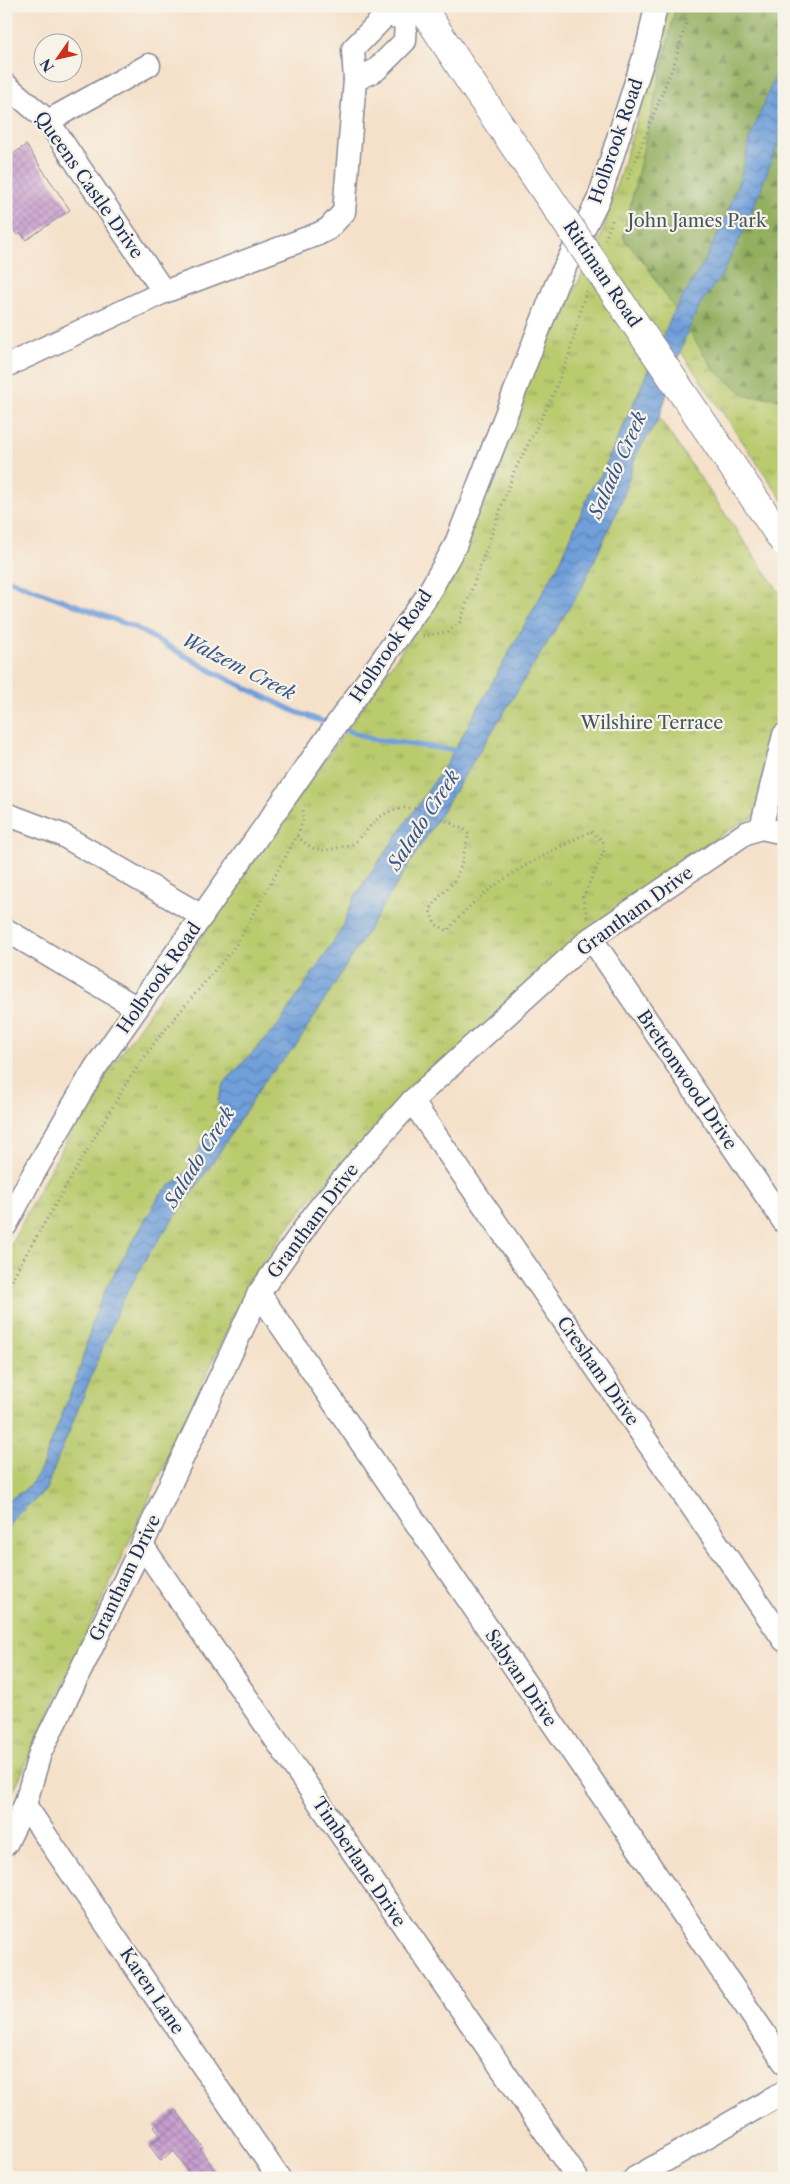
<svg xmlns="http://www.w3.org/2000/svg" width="790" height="2184" viewBox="0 0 790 2184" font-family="'Libre Caslon Text',serif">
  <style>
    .grass { fill: url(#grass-tufts); stroke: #6a7d66 }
    .forest { fill: url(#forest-firs); stroke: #576f60 }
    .water { fill: url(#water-waves); stroke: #45679c }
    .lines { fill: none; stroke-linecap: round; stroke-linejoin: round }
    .stream { stroke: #6f9fd9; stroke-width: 5.5 }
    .building { fill: url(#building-cross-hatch) }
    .minor-casing { stroke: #888894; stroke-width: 25 }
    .major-casing { stroke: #888894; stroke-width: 30 }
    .path { stroke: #888894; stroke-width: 3; stroke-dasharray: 1 4; stroke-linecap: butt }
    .minor { stroke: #fff; stroke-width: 22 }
    .major { stroke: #fff; stroke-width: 28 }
    .major-bridge-casing { stroke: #888894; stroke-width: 30; stroke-linecap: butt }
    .major-bridge { stroke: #fff; stroke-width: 28 }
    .labels { text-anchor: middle; stroke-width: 4.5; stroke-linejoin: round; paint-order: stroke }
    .street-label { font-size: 18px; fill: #1b2f5e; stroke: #f7f3e8 }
    .park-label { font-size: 18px; fill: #435662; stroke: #f7f3e8 }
    .water-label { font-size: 19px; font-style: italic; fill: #385689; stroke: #f7f3e8 }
  </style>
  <defs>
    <pattern id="grass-tufts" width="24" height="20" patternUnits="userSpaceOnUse" patternTransform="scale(1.25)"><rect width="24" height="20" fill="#bacb6e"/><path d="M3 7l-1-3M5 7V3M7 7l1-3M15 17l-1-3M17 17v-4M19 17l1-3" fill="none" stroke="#96a55e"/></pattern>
    <pattern id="forest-firs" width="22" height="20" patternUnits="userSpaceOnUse" patternTransform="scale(1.25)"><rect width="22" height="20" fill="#93af61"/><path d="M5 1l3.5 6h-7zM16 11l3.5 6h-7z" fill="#778f53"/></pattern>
    <pattern id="water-waves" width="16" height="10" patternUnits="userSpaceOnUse" patternTransform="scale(1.25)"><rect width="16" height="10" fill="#6f9fd9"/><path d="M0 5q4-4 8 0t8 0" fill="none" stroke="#5a82b3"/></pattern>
    <pattern id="building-cross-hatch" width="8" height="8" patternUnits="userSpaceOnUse" patternTransform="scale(1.25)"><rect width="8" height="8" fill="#c394cc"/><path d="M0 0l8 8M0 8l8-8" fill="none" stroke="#9e79a9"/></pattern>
  </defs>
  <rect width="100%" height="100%" fill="#f7f3e8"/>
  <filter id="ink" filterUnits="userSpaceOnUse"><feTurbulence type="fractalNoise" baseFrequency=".02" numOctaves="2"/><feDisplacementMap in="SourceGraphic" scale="10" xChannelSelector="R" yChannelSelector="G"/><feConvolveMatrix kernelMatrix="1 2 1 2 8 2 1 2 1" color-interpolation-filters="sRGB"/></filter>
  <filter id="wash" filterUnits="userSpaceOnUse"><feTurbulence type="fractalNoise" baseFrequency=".0096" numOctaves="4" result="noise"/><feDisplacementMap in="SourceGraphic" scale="20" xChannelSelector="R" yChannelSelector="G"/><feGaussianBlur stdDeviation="1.12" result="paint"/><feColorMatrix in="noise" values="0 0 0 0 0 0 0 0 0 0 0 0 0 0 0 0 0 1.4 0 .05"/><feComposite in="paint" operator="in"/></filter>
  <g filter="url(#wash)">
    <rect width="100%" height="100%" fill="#f5e1ca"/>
    <g class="grass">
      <path d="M667,6H784V502L666,330L601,475L592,487L561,560L447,763L355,896L341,930L279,1025L225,1082L218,1100L221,1113L184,1175L161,1193L107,1286L94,1317L80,1368L41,1469C33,1483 23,1495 6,1500V1254L47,1175L94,1093L224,904L421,623L464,549L530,378L601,237L663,32Z"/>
      <path d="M659,418L784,599V823L759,814L722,834L629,899L364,1141L321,1187L286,1230L258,1271L231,1322L6,1807V1532L14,1518L45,1491L119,1307L148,1255L213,1162L263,1083L297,1044L582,587L622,500L636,455Z"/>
    </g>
    <path class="forest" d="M676,6H784V399L747,396L714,370L647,266L623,238Z"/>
    <path class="water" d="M784,55V128L748,222L721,276L701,303L686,335L659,418L636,455L622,500L582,587L297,1044L263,1083L213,1162L148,1255L119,1307L45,1491L14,1518L6,1532V1500C23,1495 33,1483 41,1469L80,1368L94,1317L107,1286L161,1193L184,1175L221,1113L218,1100L225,1082L279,1024L341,930L355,896L447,763L561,560L592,487L601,475L639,393L671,317L704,262L724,222L743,170L749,140Z"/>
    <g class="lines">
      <g class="stream">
        <path d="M6,579L134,627L219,675L296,712L330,724"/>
        <path d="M341,728L371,739L461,751"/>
      </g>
    </g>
    <g id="blocks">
      <g class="building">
        <path d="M26,145L70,210L26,240L21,233L17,235L6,219V159Z"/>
        <path d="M176,2110L203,2147L200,2149L220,2178H193L174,2151L161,2161L149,2145L161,2136L154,2126Z"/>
      </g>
    </g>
  </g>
  <g filter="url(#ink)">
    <use href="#blocks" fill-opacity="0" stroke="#888894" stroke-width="1"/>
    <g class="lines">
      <g class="minor-casing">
        <g id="minor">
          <path d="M355,80L376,70L405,41L406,18L417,9"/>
          <path d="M6,85L48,121L164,292"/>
          <path d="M48,121L149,65"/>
          <path d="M6,366L164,292L318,234L328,229L344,212L355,80L353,49L386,15L406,18"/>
          <path d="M6,814L62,835L202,916"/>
          <path d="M761,828L784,735"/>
          <path d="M6,930L137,1008"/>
          <path d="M591,938L784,1222"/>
          <path d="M412,1101L784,1640"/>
          <path d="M6,1225L31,1178L95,1068L398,637L425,599L455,546L556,285L599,198L648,44L656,6"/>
          <path d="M259,1293L784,2062"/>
          <path d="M142,1545L577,2178"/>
          <path d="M25,1805L279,2178"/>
          <path d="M6,1844L25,1805L40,1753L142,1545L259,1293L316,1212L358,1161L412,1101L591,938L746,833L761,828L784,833"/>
          <path d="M635,2178L784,2092"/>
        </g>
      </g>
      <g class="major-casing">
        <path id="major" d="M421,6L470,81"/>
      </g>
      <g class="path">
        <path d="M628,179L675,61L687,21L683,6"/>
        <path d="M605,240L613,218"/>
        <path d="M423,636L448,632L460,622L514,472L552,397L569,355L586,290"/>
        <path d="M297,836C313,851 319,853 341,847C346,846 352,846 355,842C373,826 376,812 404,808C423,806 447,822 465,830L469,835C464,848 463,865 456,877C449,890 437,896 430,911L435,924L448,931C481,885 542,856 591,831L603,841L605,849L583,897L587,918"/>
        <path d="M6,1294L18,1268L129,1079L158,1038L236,945L297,836L303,820V807"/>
      </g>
      <use href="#minor" class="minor"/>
      <use href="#major" class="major"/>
      <g class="major-bridge-casing">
        <path id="major-bridge" d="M470,81L784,542"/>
      </g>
      <use href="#major-bridge" class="major-bridge"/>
    </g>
  </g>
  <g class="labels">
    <g class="street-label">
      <text transform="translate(616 141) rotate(-71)" y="6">Holbrook Road</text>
      <text transform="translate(89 185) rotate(55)" y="6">Queens Castle Drive</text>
      <text transform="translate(602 274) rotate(56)" y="6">Rittiman Road</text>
      <text transform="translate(391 646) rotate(-56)" y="6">Holbrook Road</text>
      <text transform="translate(635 911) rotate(-36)" y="6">Grantham Drive</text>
      <text transform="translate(159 978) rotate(-55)" y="6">Holbrook Road</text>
      <text transform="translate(687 1080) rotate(56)" y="6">Brettonwood Drive</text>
      <text transform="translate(313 1221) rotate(-53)" y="6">Grantham Drive</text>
      <text transform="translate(598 1371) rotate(55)" y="6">Cresham Drive</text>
      <text transform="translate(125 1578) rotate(-64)" y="6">Grantham Drive</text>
      <text transform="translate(521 1678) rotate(56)" y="6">Sabyan Drive</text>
      <text transform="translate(359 1862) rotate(56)" y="6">Timberlane Drive</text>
      <text transform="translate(152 1991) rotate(56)" y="6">Karen Lane</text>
    </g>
    <g class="park-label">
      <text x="697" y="227">John James Park</text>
      <text x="652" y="729">Wilshire Terrace</text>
    </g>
    <g class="water-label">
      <text transform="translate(617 465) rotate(-66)" y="7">Salado Creek</text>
      <text transform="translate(239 666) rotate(27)" y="7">Walzem Creek</text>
      <text transform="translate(423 820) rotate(-57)" y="7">Salado Creek</text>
      <text transform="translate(199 1157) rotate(-58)" y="7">Salado Creek</text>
    </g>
  </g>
  <rect width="790" height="2184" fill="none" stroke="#f7f3e8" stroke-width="25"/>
  <g transform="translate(58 58) rotate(236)"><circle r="24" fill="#f7f3e8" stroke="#9fa5b1"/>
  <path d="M0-4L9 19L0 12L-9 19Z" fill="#c8321e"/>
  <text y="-8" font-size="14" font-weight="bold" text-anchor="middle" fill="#1b2f5e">N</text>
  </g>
</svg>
